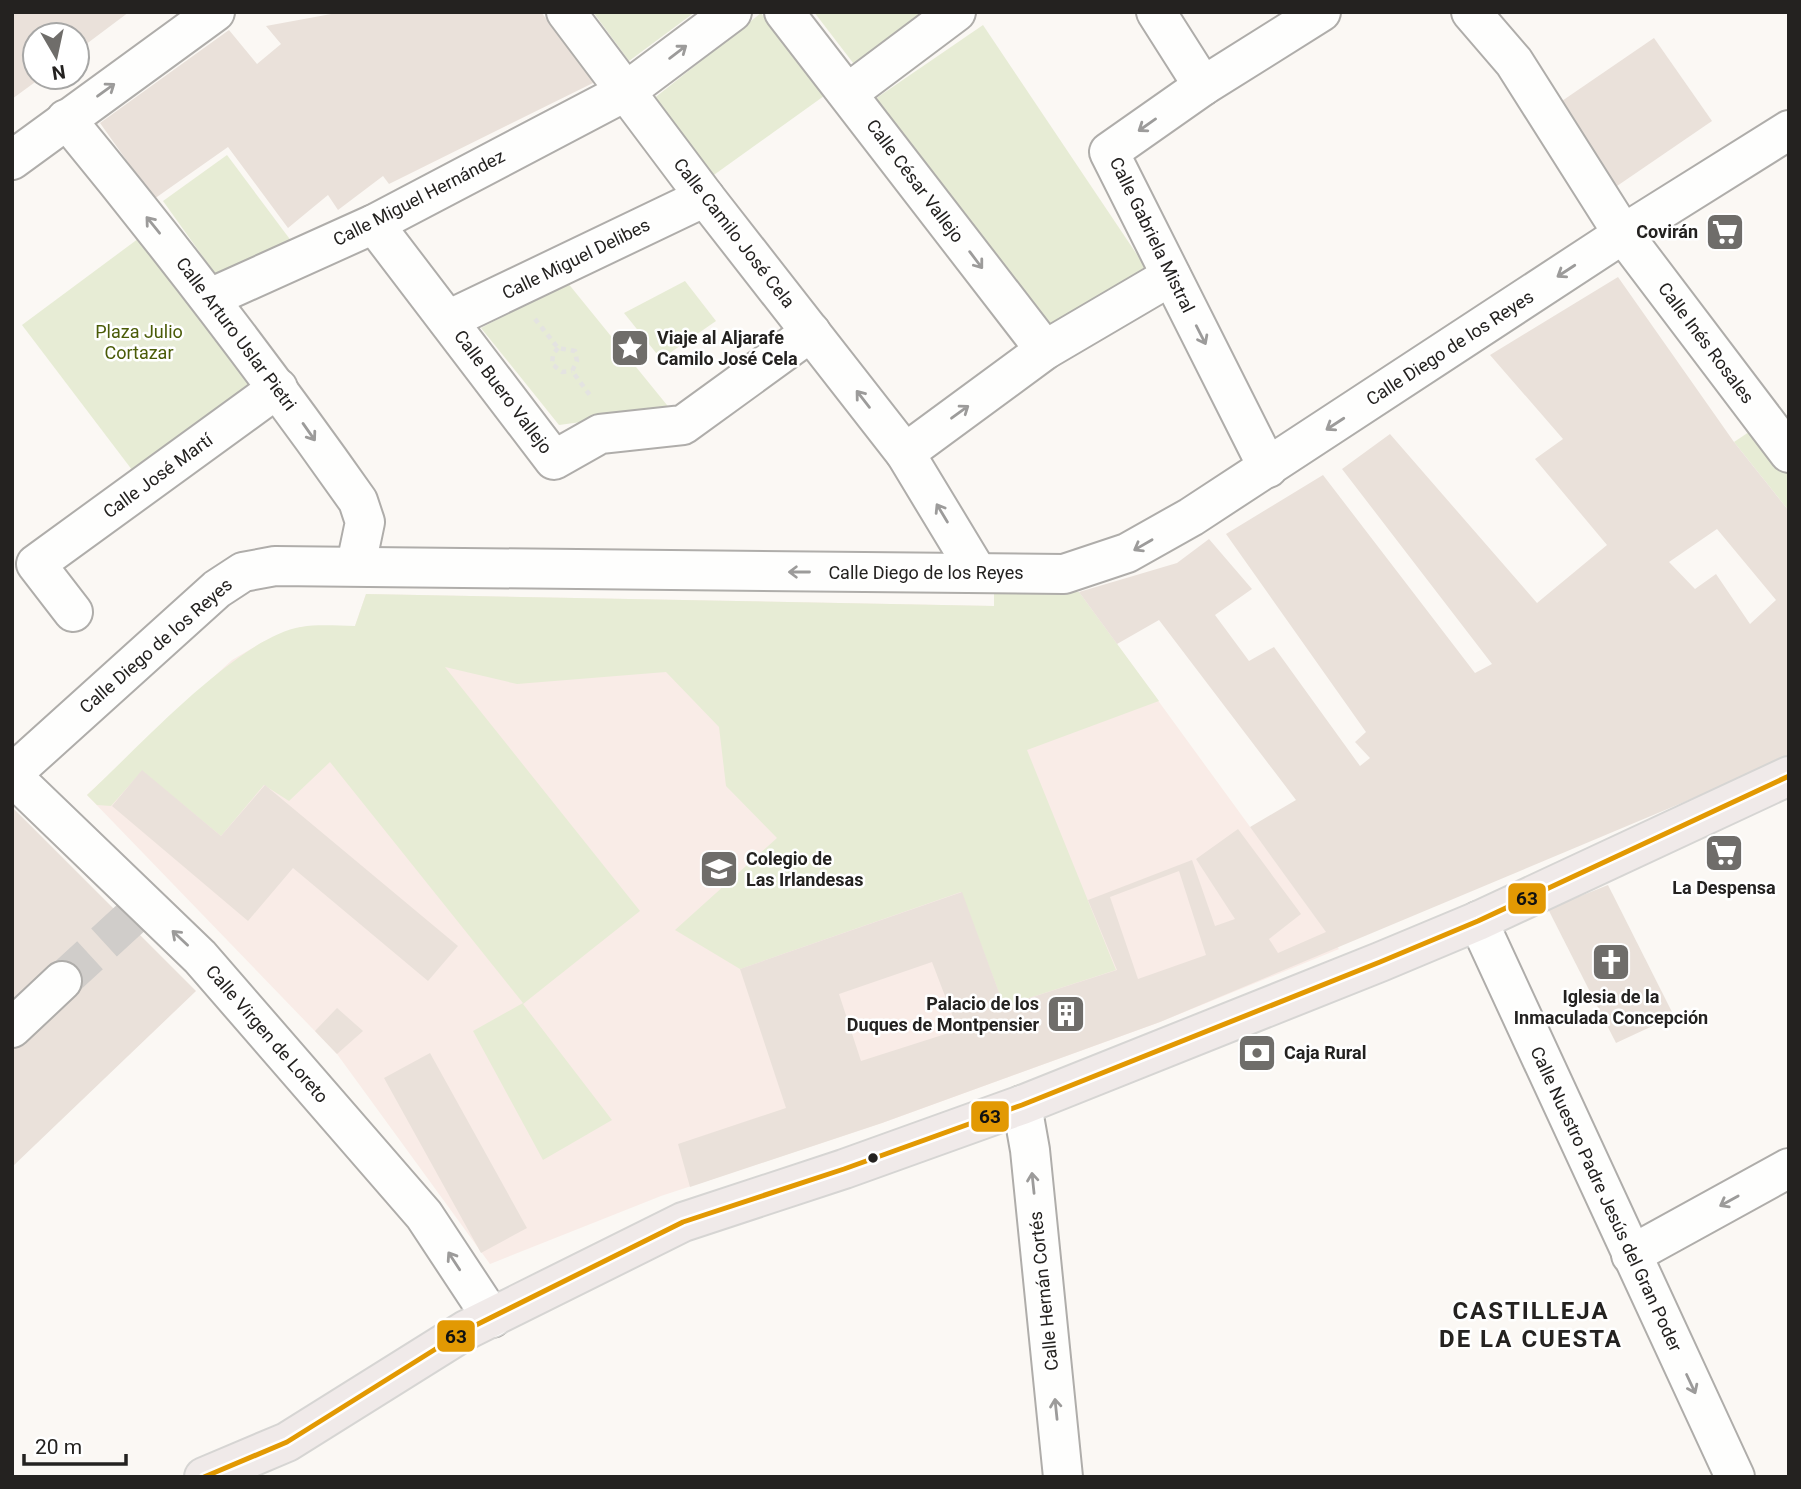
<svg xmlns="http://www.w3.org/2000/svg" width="1801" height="1489" viewBox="0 0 1801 1489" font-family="Roboto,sans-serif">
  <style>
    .education { fill: #f9ece7 }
    .green { fill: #e7ecd5 }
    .building { fill: #eae1da; fill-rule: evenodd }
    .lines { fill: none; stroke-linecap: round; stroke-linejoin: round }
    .minor-tunnel { stroke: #d0cdca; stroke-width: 38; stroke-dasharray: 38 19; stroke-linecap: butt }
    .minor-casing { stroke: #afadaa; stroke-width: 42 }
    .major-casing { stroke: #d6d5d3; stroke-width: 42 }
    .path { stroke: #e4e3e1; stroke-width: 4.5; stroke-dasharray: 5 5; stroke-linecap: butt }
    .minor { stroke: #fefefd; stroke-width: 38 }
    .major { stroke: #f0eae9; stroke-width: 38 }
    .bus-1-casing { stroke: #fff; stroke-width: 10 }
    .bus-1 { stroke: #e29903; stroke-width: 5 }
    .oneway { stroke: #9c9b9a }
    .bus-dot { fill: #242220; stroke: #fff; stroke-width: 2.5 }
    .labels { text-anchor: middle; stroke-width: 5; stroke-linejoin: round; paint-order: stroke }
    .street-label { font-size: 18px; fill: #242220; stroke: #fff }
    .poi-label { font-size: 18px; font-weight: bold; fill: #242220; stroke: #fff; text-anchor: start }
    .park-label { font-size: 18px; fill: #4a5b07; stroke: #fff }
    .district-label { font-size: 24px; font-weight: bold; letter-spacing: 2px; fill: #242220; stroke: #fff }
    .line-badge { stroke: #fff; stroke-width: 2.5 }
    .pale-badge-label { font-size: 19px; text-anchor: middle; font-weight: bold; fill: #111 }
  </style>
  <rect width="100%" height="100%" fill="#fbf8f4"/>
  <path class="education" d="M1079,592L1339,949L1160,1022L882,1123L661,1196L490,1264L337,1054L87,795L232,660L263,642L300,627L355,626L366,594L994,606Z"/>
  <g class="green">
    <path d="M593,12H695L629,61Z"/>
    <path d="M814,12H925L857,68Z"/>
    <path d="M761,13L824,96L711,177L652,100Z"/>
    <path d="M983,25L1148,271L1047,327L875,99Z"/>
    <path d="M227,155L295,246L221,282L163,201Z"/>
    <path d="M154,227L275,388L145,487L22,325Z"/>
    <path d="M685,281L716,321L661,359L624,313Z"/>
    <path d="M567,282L671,410L559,425L481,328Z"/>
    <path d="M1773,416L1789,437V511L1734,442Z"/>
    <path d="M994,590L1079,592L1159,701L1027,750L1116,970L1004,1006L961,892L740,969L675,930L777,838L726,786L719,727L666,672L517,684L445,667L640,911L523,1004L612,1120L543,1160L473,1031L523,1003L330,762L289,801L264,785L221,836L142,771L111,806L97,805L87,795C136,750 238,637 301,627C319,624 338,626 355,626L366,594L994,606Z"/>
  </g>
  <g class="building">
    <path d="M12,12H129L77,51V35H35V77H42L12,99Z"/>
    <path d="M342,12H541L595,82L389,184L383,176L338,210L328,195L288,228L228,147L154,199L100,123L229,30L257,64L281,44L266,26Z"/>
    <path d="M1654,38L1712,121L1617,186L1559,103Z"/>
    <path d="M1618,277L1734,442L1789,511V758L1160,1022L882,1123L690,1187L678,1144L786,1108L740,969L962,892L1004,1006L1117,970L1088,900L1192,860L1215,926L1235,919L1196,859L1238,829L1301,914L1269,939L1278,953L1326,932L1250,827L1296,800L1159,620L1117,644L1079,592L1177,563L1209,539L1252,589L1215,615L1249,661L1274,647L1360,766L1370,758L1355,742L1366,732L1226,534L1323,475L1475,673L1492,664L1342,469L1390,434L1537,603L1607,545L1535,459L1563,439L1490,355ZM1717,529L1776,600L1750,624L1716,574L1695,589L1669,562ZM1179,871L1206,955L1138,979L1110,897ZM932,962L958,1030L861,1061L839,994Z"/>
    <path d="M142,770L221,836L265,785L458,946L428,981L293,868L248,921L112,806Z"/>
    <path d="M12,807L196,991L12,1167V1049L77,990L12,1004Z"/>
    <path d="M1608,885L1674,1016L1616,1043L1548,909Z"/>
    <path d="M337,1008L363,1031L337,1054L315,1031Z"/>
    <path d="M430,1053L527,1228L481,1253L384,1078Z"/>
  </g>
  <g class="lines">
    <path class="minor-tunnel" d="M62,981L145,905"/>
    <g class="minor-casing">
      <g id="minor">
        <path d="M566,12L705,197L905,453L977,572"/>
        <path d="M784,12L1045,350"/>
        <path d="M1156,12L1203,86"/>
        <path d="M1471,12L1514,62L1623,234L1789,453"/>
        <path d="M848,93L956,12"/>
        <path d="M66,119C168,243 265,369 358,501L365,522L356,565"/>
        <path d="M12,160L215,12"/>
        <path d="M374,224L554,460L600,434L683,425L811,332"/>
        <path d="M210,298L374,224L625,92L732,12"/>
        <path d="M448,320L705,197"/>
        <path d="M905,453L1045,350L1171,276"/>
        <path d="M1268,468L1109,152L1203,86L1321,12"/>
        <path d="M73,612L36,564L278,388"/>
        <path d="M12,774L217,589L243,572L275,566L1064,574L1127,553L1191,517L1623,234L1789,130"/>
        <path d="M12,776L200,957L424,1215L492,1318"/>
        <path d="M1478,921L1735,1477"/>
        <path d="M12,1028L62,981"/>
        <path d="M1022,1105L1030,1150L1063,1477"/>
        <path d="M1631,1255L1789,1168"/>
      </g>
    </g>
    <g class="major-casing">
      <path id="major" d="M204,1477L287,1442L466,1330L683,1222L844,1169L1022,1105L1380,962L1478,921L1789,776"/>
    </g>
    <g class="path">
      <path d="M535,319L558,348L575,351L577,361L572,371L592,398"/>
      <path d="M558,348L553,354L552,364L562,372L572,371"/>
    </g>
    <use href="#minor" class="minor"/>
    <use href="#major" class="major"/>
    <g class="bus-1-casing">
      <path id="bus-1" d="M204,1477L287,1442L466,1330L683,1222L844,1169L1022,1105L1380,962L1478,921L1789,776"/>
    </g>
    <use href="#bus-1" class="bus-1"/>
  </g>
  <defs><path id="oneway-shaft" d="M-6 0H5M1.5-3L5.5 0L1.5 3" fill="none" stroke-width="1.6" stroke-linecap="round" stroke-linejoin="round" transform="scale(1.75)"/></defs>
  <g class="oneway">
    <use href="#oneway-shaft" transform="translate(678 52) rotate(-37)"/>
    <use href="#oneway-shaft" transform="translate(106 90) rotate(-36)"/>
    <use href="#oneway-shaft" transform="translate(1147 125) rotate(145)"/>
    <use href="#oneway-shaft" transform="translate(153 225) rotate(-129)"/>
    <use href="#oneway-shaft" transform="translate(976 260) rotate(53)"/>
    <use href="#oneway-shaft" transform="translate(1566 271) rotate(147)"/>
    <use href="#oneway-shaft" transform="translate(1201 335) rotate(63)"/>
    <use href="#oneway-shaft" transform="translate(863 399) rotate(-128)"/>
    <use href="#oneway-shaft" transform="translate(960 412) rotate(-36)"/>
    <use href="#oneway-shaft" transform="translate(1335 424) rotate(147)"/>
    <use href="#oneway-shaft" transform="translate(309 432) rotate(55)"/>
    <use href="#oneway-shaft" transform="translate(942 513) rotate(-121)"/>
    <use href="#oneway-shaft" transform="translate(1143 545) rotate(150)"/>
    <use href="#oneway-shaft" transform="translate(799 572) rotate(180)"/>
    <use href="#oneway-shaft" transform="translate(180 938) rotate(-137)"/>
    <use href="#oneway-shaft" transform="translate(1033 1183) rotate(-96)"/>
    <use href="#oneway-shaft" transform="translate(1729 1201) rotate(151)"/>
    <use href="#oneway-shaft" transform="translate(454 1261) rotate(-123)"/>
    <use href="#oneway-shaft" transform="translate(1691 1384) rotate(65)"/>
    <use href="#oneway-shaft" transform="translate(1056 1409) rotate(-96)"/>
  </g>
  <defs>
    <g id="supermarket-square" transform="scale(2.0125)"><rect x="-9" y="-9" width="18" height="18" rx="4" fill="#6f6d6a" stroke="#fff"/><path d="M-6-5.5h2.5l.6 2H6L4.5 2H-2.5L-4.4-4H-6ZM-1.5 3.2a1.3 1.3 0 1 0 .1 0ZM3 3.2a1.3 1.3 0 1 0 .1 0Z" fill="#fff"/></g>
    <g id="sight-square" transform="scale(2.0125)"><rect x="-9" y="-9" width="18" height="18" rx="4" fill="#6f6d6a" stroke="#fff"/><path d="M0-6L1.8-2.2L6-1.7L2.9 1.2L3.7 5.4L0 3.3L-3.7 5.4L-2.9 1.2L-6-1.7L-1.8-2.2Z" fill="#fff"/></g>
    <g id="school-square" transform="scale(2.0125)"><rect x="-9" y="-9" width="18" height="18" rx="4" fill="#6f6d6a" stroke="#fff"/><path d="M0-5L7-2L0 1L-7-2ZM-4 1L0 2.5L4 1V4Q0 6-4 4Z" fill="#fff"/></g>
    <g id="church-square" transform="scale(2.0125)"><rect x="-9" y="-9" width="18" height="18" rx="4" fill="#6f6d6a" stroke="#fff"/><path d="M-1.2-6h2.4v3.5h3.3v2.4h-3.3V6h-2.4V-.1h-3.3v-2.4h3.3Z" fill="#fff"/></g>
    <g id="building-square" transform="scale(2.0125)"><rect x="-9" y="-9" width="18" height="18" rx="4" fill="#6f6d6a" stroke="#fff"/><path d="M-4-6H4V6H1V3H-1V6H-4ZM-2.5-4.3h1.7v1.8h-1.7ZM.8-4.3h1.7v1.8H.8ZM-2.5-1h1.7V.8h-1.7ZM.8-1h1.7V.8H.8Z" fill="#fff"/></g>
    <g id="bank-square" transform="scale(2.0125)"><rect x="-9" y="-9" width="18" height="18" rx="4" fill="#6f6d6a" stroke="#fff"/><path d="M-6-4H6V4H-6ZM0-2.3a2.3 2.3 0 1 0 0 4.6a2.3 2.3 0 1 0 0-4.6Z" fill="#fff"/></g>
  </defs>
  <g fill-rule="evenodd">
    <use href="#supermarket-square" x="1725" y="232"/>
    <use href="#sight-square" x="630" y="348"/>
    <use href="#supermarket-square" x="1724" y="853"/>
    <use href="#school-square" x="719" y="869"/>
    <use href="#church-square" x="1611" y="962"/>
    <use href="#building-square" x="1066" y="1014"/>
    <use href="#bank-square" x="1257" y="1053"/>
  </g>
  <circle class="bus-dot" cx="873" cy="1158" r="6"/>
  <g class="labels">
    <g class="street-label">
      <text transform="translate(915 181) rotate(53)" y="6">Calle César Vallejo</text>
      <text transform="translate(419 198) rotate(-27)" y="6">Calle Miguel Hernández</text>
      <text transform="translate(734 233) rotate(52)" y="6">Calle Camilo José Cela</text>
      <text transform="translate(1152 235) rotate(64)" y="6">Calle Gabriela Mistral</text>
      <text transform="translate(576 259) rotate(-26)" y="6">Calle Miguel Delibes</text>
      <text transform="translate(236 334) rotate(53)" y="6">Calle Arturo Uslar Pietri</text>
      <text transform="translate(1706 343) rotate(53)" y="6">Calle Inés Rosales</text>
      <text transform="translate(1450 348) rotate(-33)" y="6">Calle Diego de los Reyes</text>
      <text transform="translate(503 392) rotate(53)" y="6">Calle Buero Vallejo</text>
      <text transform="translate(158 476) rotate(-36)" y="6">Calle José Martí</text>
      <text x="926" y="579">Calle Diego de los Reyes</text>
      <text transform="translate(156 646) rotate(-41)" y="6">Calle Diego de los Reyes</text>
      <text transform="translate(267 1034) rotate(49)" y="6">Calle Virgen de Loreto</text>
      <text transform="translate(1606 1199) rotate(65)" y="6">Calle Nuestro Padre Jesús del Gran Poder</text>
      <text transform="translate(1044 1291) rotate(-96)" y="6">Calle Hernán Cortés</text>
    </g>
    <g class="poi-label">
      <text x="1698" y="238" text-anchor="end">Covirán</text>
      <text x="657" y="344">Viaje al Aljarafe<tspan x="657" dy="21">Camilo José Cela</tspan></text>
      <text x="746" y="865">Colegio de<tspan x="746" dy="21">Las Irlandesas</tspan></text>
      <text x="1724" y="894" text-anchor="middle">La Despensa</text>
      <text x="1611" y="1003" text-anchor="middle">Iglesia de la<tspan x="1611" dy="21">Inmaculada Concepción</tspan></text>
      <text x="1039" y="1010" text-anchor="end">Palacio de los<tspan x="1039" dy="21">Duques de Montpensier</tspan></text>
      <text x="1284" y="1059">Caja Rural</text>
    </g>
    <g class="park-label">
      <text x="139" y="338">Plaza Julio<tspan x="139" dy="21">Cortazar</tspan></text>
    </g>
    <g class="district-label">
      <text x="1531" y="1319">CASTILLEJA<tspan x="1531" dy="28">DE LA CUESTA</tspan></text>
    </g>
  </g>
  <g class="line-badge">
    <rect x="1507" y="882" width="40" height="33" rx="7" fill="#e29903"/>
    <rect x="970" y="1100" width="40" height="33" rx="7" fill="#e29903"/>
    <rect x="436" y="1319" width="40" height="34" rx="7" fill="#e29903"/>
  </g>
  <g class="pale-badge-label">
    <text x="1527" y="905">63</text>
    <text x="990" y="1123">63</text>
    <text x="456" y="1343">63</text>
  </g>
  <rect width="1801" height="1489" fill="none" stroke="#242220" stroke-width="28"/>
  <g transform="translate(56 56) rotate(171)"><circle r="33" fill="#ffffff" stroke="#a7a7a6" stroke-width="2"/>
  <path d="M0-5L12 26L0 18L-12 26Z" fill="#6f6d6a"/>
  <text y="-10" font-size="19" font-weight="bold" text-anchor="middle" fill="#242220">N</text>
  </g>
  <path d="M24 1454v10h102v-10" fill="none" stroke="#242220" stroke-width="3.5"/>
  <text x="35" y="1454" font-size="21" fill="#242220" stroke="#ffffff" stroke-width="5" paint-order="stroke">20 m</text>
</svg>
